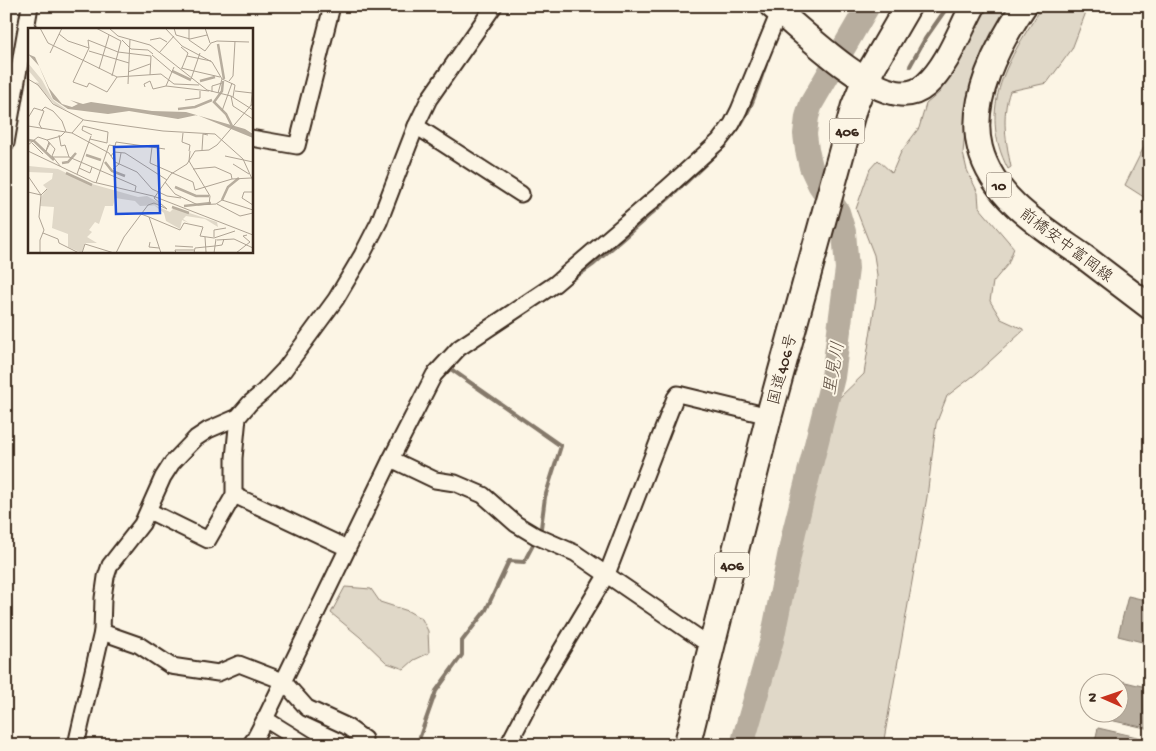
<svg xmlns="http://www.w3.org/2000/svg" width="1156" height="751" viewBox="0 0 1156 751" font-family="'Gochi Hand','Klee One',sans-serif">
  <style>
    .green { fill: #e0d8c8; stroke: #8e8173 }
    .water { fill: #b7ad9e; stroke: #85796b }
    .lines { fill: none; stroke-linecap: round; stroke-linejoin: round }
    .stream { stroke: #85796b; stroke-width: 4 }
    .river { stroke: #b7ad9e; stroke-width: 24 }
    .minor-casing { stroke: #3b2a1e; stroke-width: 19 }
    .primary-casing { stroke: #3b2a1e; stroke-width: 28 }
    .trunk-casing { stroke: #3b2a1e; stroke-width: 29 }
    .minor { stroke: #fcf5e5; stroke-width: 15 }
    .primary { stroke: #fcf5e5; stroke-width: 24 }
    .trunk { stroke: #fcf5e5; stroke-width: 25 }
    .labels { text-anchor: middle; stroke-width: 4; stroke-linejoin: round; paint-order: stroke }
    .shield { fill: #fcf5e5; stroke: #75675a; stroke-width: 1 }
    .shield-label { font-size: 15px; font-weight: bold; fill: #3b2a1e }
    .street-label { font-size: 16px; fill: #3b2a1e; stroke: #fcf5e5 }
    .water-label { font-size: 18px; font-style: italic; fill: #605144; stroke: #fcf5e5 }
    .inset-river { fill: none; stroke: #b7ad9e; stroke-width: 2.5 }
    .inset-road { fill: none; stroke: #afa495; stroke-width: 1 }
    .view { fill: #1d4ed8; fill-opacity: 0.15; stroke: #1d4ed8; stroke-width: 2.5 }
    .inset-edge { fill: none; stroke: #3b2a1e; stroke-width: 2.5 }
  </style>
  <rect width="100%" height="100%" fill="#fcf5e5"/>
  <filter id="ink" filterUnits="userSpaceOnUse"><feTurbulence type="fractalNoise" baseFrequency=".02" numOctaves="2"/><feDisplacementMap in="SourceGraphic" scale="10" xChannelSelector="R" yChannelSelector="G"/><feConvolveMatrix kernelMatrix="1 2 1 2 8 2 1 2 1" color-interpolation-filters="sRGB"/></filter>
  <g filter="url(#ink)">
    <g class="green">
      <path d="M985,6H1011L967,108L963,153L967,170L978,193L979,207L1014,248L1008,264L993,282L990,301L1001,319L1023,329V331L977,373L947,396L936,424L927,497L883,745H750L781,583L801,514L838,399L864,374L876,298L877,275L874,255L856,209L870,169L878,160L892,173L901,152L919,128L926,104L940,92Z"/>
      <path d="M1043,6H1090L1086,12L1072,49L1047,83L1010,91C1001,116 1006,142 1011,167L1008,169C976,107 1009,58 1043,6Z"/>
      <path d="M1150,135V201L1125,185Z"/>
      <path d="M345,587L371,589L380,602L408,611L422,619L428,631L429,653L414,660L404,669L387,663L360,637L331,613Z"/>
    </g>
    <g class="water">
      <path d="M1128,596L1150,601V644L1118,636Z"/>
      <path d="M1109,678L1150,688V729L1101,718L1102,714H1118V684L1108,683Z"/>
      <path d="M1098,728L1150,740V745H1094Z"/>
    </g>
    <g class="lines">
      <g class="stream">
        <path d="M910,66L925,39L948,6"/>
        <path d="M732,136C750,115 757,90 766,64"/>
        <path d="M570,281L594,264L676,192L719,151"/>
        <path d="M448,367L561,446L545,497L541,528L539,532"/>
        <path d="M417,745L436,691L462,655V641L486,610L509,561L524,562L536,539"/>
      </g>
      <path class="river" d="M742,745L772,640L794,532L833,377L847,269L844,232L838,212L819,184L811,167L807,150L805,134L807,117L811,104L868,6"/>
      <g class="minor-casing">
        <g id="minor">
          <path d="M416,126L521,194"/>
          <path d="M251,138L297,146L332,6"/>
          <path d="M6,143L30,6"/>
          <path d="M391,459L435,480L455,483L483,495L516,524L536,536L575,553L712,647"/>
          <path d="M234,495L347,548"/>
          <path d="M149,511L208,540L234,495V458L238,417"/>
          <path d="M102,632L139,645L171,666L218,673L239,664L283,681L307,708L346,726L364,739V745"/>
          <path d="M265,719L307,745"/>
          <path d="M76,745L102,632L103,598L106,577L110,565L142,524L163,477L172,463L196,438L208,430L238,417L250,403L263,392L284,370L336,299L362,255L379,222L416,126L429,99L494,6"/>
          <path d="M250,745L255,738L265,719L391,459L434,375L459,348L555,284L666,189L719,141L732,124L739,110L775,22L785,7"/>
          <path d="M508,745L533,697L607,574L675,398L678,394L769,416"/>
        </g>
      </g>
      <g class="primary-casing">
        <g id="primary">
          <path d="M772,6C803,31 859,87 897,93C908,95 918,92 926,85C948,65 959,32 973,6"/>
          <path d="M1024,6C998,44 968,101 980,148C993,199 1043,228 1083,256C1105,273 1128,290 1150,307"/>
        </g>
      </g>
      <g class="trunk-casing">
        <path id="trunk" d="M687,745L769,416L854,107L865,80L908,6"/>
      </g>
      <use href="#minor" class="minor"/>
      <use href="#primary" class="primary"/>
      <use href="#trunk" class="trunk"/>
    </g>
  </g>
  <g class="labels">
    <g class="shield">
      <rect x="829.5" y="118.5" width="35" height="25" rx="4"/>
      <rect x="986.5" y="172.5" width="25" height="25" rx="4"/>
      <rect x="714.5" y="552.5" width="35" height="25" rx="4"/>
    </g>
    <g class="shield-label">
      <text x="847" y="136">406</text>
      <text x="999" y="190">10</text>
      <text x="732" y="570">406</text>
    </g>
    <g class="street-label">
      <text transform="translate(1067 244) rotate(37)" y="6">前橋安中富岡線</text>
      <text transform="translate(781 369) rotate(-75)" y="6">国道406号</text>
    </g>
    <g class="water-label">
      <text transform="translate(833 368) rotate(-80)" y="6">里見川</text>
    </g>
  </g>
  <g transform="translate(28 28)">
    <rect width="225" height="225" fill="#fcf5e5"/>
    <path d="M0,35L14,52L25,72L39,82L28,78L7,54L11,55L0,42ZM1,138L30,141L57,154L110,169L119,168L135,177L112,178L107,173L87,170L85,178H77L71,196L67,194L61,202L64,204L59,209L69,215H57L54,225L40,219V206L24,200L26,179L12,178L13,169L19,161L15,157L24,151L25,145L0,144ZM126,177L142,184L146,180L189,194L190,199L177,191L158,188L155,191L161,195L154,192L152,201L138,193L136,185Z" fill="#e0d8c8"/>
    <path d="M0,26L7,29L21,60L34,76L44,79L50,76L42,72L55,76L63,74L124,83L158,84L217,101L225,106V110L169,87L150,91L101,83L80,86L40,81L25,71L11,38Z" fill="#b7ad9e"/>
    <path class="inset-river" d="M190,16L196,51M144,43L163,52M172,53L187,49M195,53L194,63L186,74L198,86L204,98M150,81L167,79L184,72M0,112L6,113L26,132M58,127L73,132M77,134L84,143L97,148M34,135L40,134L48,125M38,145L64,157M147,159L168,168H181M194,172L200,159L211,150M156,178L183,175M144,179L161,185"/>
    <path class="inset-road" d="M12,0L20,15L89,49L133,46L146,56L171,57M68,0L93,13L84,48M81,0L90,8L122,17L179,62L203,68L205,78L225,91M137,0L154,18L184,34L194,51L190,65M146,0L148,7L162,11L179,7M161,0V12L177,23L183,15L189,13L221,14M177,0L182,15M31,6L40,13L61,20L45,54L59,59L61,55L79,64L89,49M94,12L103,21L120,22L125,26M122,12L132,10L139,14M153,19L160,25L154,40M61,20L60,12L90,24L123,28M61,23L101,35M22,25L34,0M131,25L146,8M124,27L144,44M159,28L183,33M153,40L192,49M71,41L81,7M100,44L122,36M122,47L123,28M0,51L10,57L25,76L56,92L135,103L187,106L215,131L225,153M163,51L172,25M194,51L207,57L205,69M201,53L205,48L207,13M100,56L102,11M138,58L181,63M117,59L116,56L122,53L125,61L138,58L146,39M207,63L224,65M184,64V58L194,55M203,68L225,82M157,72L172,70V63M223,78L225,55M14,82L17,79L25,83L34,93L38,104M194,83L204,55M0,90L6,80L16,83L11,96L14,101M0,98L44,105L81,125L87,134L109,144L124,161L139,168L153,170M44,105L55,92M155,105L154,114L162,117L161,123M31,107L33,118L37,117L41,129M62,111L79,115L80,104L55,98L54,102L64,107M19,112L33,108L37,104M21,114L18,123L22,115M4,115L15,126M0,117L10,109L19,112L27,121L24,128L33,139M124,119L122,135L165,154L167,162L204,151L223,150M174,122L175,106L180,107M0,123L65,154L125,168L225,207M162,123L161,133L182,168L181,177M83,128L86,124L97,125L139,152M197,128L225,134M25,129H41L108,158L107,163M205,136L221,146M51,140L62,145L64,139M85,141L91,136L93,125M165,141L187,139L203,146L204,151M49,146L63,108M0,148L13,167L11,189L16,202L12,212V225M137,154L147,166L170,177L188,176L194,172L225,182M68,155L81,117L87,118L88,114L137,121M0,164L13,167L19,161M225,164H216L214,170L225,177M189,176L212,188L225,185M113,186L121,189L133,225M121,189L152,202L156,195L175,199L172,208L186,210L207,203M15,205L30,211L31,215L51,225M177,209L178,224M186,209V202L198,200M189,212L206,211L225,220M122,214L121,219L131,220M147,218L165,219M54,225L57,216L86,225M88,225L96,209L120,177L126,175L139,181L126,170L143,146L159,136L167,123L181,122L189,117L225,75M148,225L147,222H166M166,225L167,220L187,218L188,211M186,225L187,218L194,217L196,211M208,225L222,214L215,208L219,207"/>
    <path class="view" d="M130,118L132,185L88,186L86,119Z"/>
    <rect width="225" height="225" class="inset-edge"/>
  </g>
  <rect width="1156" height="751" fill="none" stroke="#fcf5e5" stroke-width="25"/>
  <rect x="12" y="12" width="1131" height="726" fill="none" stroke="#3b2a1e" stroke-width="2" filter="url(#ink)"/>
  <g transform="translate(1104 698) rotate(272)"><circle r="24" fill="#fcf5e5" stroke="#afa495"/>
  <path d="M0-4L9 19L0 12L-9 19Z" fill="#c8321e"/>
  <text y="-8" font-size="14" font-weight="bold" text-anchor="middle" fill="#3b2a1e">N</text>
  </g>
</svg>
